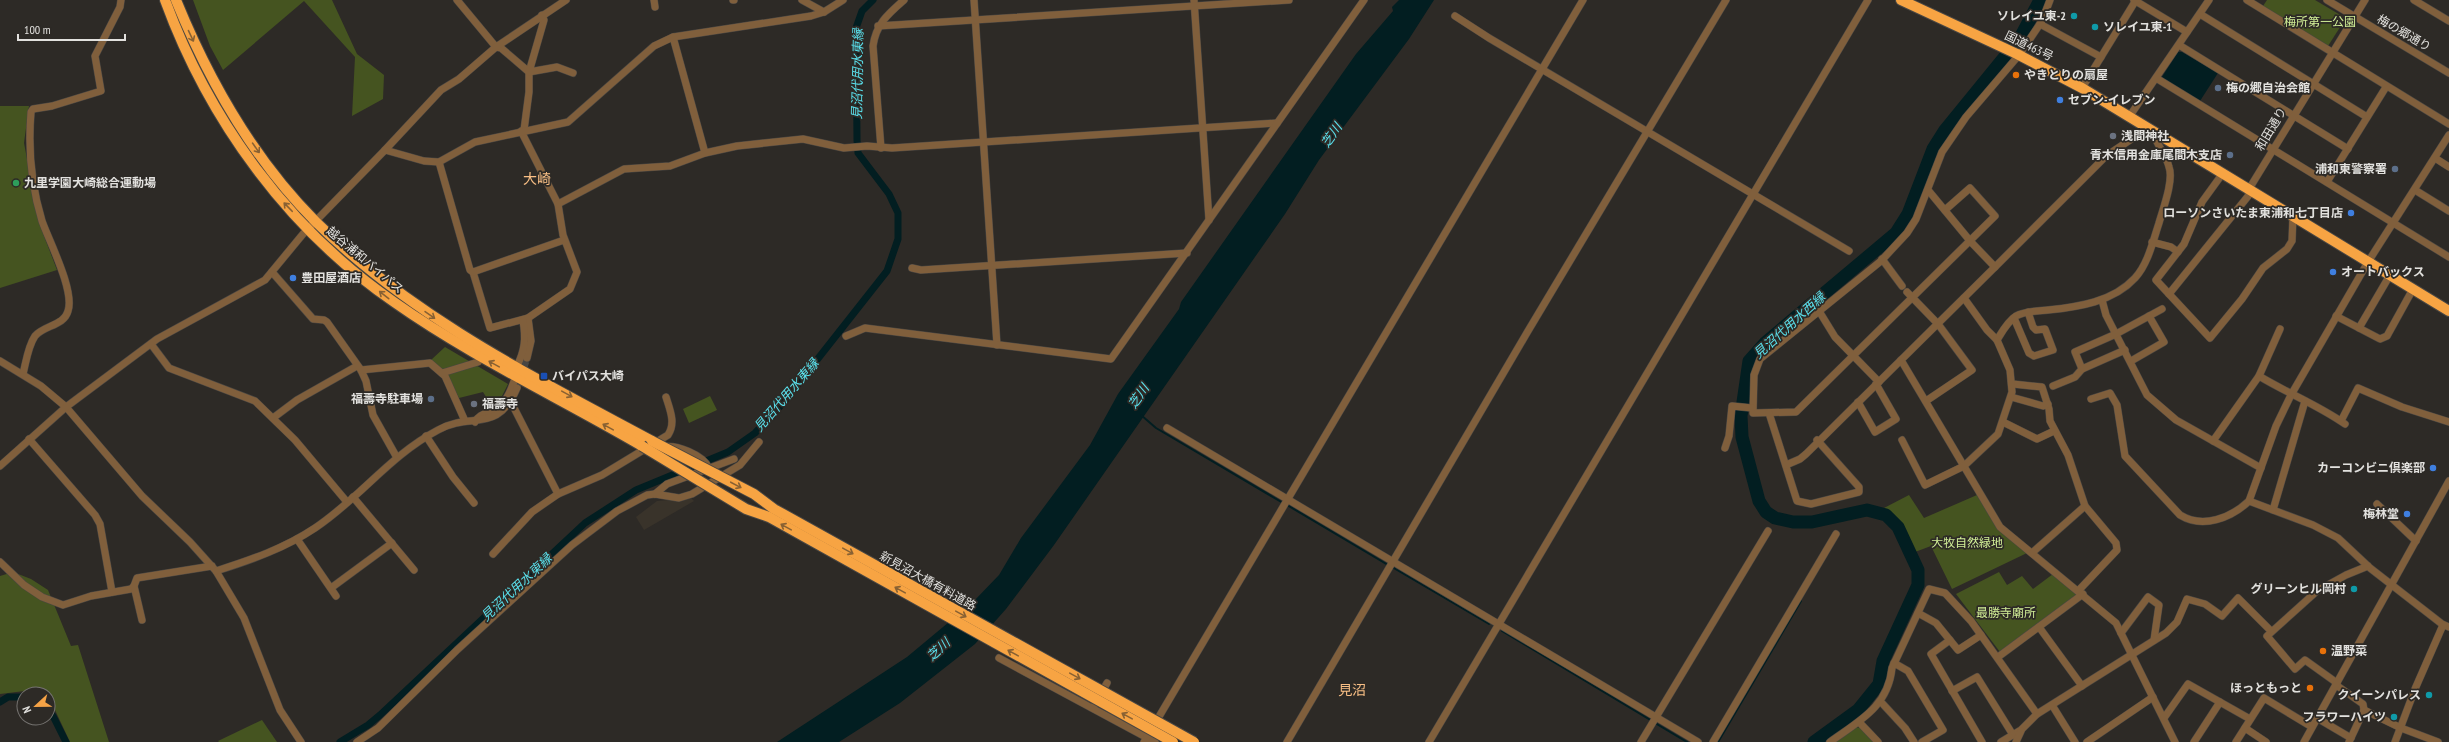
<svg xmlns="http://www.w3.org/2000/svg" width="2449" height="742" viewBox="0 0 2449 742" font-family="'PT Sans Narrow','Noto Sans JP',sans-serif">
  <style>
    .built { fill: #39332a }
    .green { fill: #455420 }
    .water { fill: #021e21 }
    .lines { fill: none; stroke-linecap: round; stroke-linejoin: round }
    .stream { stroke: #021e21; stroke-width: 2 }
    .canal { stroke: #021e21; stroke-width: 7 }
    .river { stroke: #021e21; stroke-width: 13 }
    .minor-tunnel { stroke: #484542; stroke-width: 7; stroke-dasharray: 7 3.5; stroke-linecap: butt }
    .minor-casing { stroke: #4a4743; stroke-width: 8 }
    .highway-casing { stroke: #4a4743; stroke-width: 12 }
    .minor { stroke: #805f3c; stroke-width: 7 }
    .highway { stroke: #f7a443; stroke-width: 10 }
    .highway-bridge-casing { stroke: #4a4743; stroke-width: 12; stroke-linecap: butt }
    .highway-bridge { stroke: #f7a443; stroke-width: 10 }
    .oneway { stroke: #886133 }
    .culture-dot { fill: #0f9aa8; stroke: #2d2a26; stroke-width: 1.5 }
    .food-dot { fill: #e8710a; stroke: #2d2a26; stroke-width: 1.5 }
    .service-dot { fill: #5c6f8a; stroke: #2d2a26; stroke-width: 1.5 }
    .shop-dot { fill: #3f7fe0; stroke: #2d2a26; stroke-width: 1.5 }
    .worship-dot { fill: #6b7280; stroke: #2d2a26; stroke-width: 1.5 }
    .leisure-dot { fill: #2e9e5b; stroke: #2d2a26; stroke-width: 1.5 }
    .transit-dot { fill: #1a4fb4; stroke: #2d2a26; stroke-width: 1.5 }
    .labels { text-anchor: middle; stroke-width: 3.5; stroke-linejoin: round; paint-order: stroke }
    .poi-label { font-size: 12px; font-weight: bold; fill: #e2e1de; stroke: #2d2a26; text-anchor: end }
    .park-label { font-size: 12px; fill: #d1ee96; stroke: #2d2a26 }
    .street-label { font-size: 12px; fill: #e2e1de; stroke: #2d2a26 }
    .water-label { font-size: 13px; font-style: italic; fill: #5ae0ec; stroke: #2d2a26 }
    .quarter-label { font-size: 14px; fill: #f9bf85; stroke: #2d2a26 }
  </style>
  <rect width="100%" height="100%" fill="#2d2a26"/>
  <path class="built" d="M691,498L694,501L644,530L636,517L657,501Z"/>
  <g class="green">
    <path d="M193,0H332L357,54L384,75L383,99L352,116L355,57L304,1L223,70L210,46Z"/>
    <path d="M2267,0H2315L2342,16L2344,21L2328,46L2263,6Z"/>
    <path d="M0,106H29L24,143L39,223L57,270L0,288Z"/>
    <path d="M445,347L508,384L502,396L488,400L483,392L459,398L447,374L431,360Z"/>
    <path d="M710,396L717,410L689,423L683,409Z"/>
    <path d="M1909,495L1924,518L1977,495L1995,524L2027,553L1952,589L1931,546L1915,552L1903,528L1884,508Z"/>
    <path d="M13,572L31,579L48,590L71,646L78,645L109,742H70L55,710L48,703V694H38L33,690L0,694V576Z"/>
    <path d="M1999,572L2007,585L2022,576L2033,589L2053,574L2077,595L2000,652L1956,594Z"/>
    <path d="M262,720L277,742H219L218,741Z"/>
    <path d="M1856,727L1860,728L1873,742H1834Z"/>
  </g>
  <g class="water">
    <path d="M1399,0H1434L1409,39L1319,160L1285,214L1054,545L1006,609L975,644L900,703L839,742H777L907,657L973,602L999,575L1021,538L1090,445L1118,394L1179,309L1181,302L1356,54L1393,11L1392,7Z"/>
    <path d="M2178,52H2182L2218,73L2200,101L2163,80L2162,77Z"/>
  </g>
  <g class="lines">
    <g class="stream">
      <path d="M1141,415L1156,428L1283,503"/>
      <path d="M1287,505L1388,565"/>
      <path d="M1392,567L1489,624"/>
      <path d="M1502,631L1652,721"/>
      <path d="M1655,723L1687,742"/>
      <path d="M1718,742L1801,601"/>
    </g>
    <g class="canal">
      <path d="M0,702L8,697H24"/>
      <path d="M48,711L53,716L66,742"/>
      <path d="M340,742L368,725L380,715L585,523L636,490L728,452L755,433L783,403L887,271L898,239V213L889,194L858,153L857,140L856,28L862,11L873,0"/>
    </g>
    <path class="river" d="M1814,742L1858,710L1879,684L1883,661L1918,585V570L1898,527L1886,515L1867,510L1812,522H1793L1775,518L1766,512L1759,501L1742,437L1741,416L1749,361L1765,343L1896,233L1908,214L1933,149L1945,130L2020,38L2040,0"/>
    <path class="minor-tunnel" d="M517,388L527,358"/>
    <g class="minor-casing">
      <g id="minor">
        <path d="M457,0L496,47L501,48L529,72V92L524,130"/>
        <path d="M654,0L655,7"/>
        <path d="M733,0H734"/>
        <path d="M802,0L824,12"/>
        <path d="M974,0L997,345"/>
        <path d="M1194,0L1209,220"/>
        <path d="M2134,0L2187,32"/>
        <path d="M2247,0L2449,124"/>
        <path d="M2327,0L2449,73"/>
        <path d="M2414,0L2449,21"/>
        <path d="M2200,14L2367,117"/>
        <path d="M542,15L544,20L529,72L557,67L573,73"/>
        <path d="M1455,16L1489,38L1849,251"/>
        <path d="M2040,24L2101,57"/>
        <path d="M878,26L1289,0"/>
        <path d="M673,37L705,153"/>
        <path d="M2179,45L2348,149"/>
        <path d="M2156,78L2449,257"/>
        <path d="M2082,88L2136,0"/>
        <path d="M2129,117L2209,0"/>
        <path d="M521,131L558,204L563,235L577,272L570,289L528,318L490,328L473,272L564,240"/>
        <path d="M881,148L873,46C876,24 888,14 904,0"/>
        <path d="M385,150L441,90L459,79L496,47L566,0"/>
        <path d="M2435,158L2449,167"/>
        <path d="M439,162L470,270L473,272"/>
        <path d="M2223,173L2202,202L2184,244L2156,280L2210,338L2242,299L2263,268L2287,249L2292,241L2293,216"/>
        <path d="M2327,182L2386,87"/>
        <path d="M2415,190L2449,211"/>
        <path d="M558,204L624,169L670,166L705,153L737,146L803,139L844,148L867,146L892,148L1277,123"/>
        <path d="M1945,210L1970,188L1995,216L1796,412L1753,413L1754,375L1760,359L1881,261L1907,233L1916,219L1942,152L1966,117L2019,55L2042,21L2050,0"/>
        <path d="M2152,242L2171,247L2178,252"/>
        <path d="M1882,259L1902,286"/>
        <path d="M1995,267L2106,156L2148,128"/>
        <path d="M912,268L921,270L1187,253"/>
        <path d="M272,272L313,319L324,320L327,322L361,370L366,381L373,415L396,456"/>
        <path d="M1907,292L1938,324L1972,370L1926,401"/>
        <path d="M2169,294L2249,195V189L2365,0"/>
        <path d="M2102,300L2106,315L2147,395L2176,420L2261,468"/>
        <path d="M1819,311L1835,337L1879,382"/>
        <path d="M2336,316L2380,339L2387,336L2413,289"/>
        <path d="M2014,318L2029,353L2034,356L2053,350L2045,329L2036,330L2033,327L2028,312"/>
        <path d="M2359,328L2390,275"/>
        <path d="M846,336L865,328L1111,359L1364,0"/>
        <path d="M1997,340C2002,332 2007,322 2016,316C2025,311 2037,311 2048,310C2078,307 2113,302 2135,278C2148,264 2153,241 2159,223C2163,209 2174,180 2169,167C2167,158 2161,150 2157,142L2159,135"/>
        <path d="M151,344L169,368L255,401L295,440L347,502"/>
        <path d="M527,358L531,341L528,318"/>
        <path d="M1901,360L2000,527L2116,623L2175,742"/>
        <path d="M0,361L41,386L66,407L142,496L190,542L216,571L244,618L280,710L301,742"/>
        <path d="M2131,361L2164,342L2149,316"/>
        <path d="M517,366C525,350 526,338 523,321"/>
        <path d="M2082,369L2075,352L2116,334L2162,309"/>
        <path d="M361,370L430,363L445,376L465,421"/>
        <path d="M442,373L478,362"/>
        <path d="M23,374C26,362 28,346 35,336C44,325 64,326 68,311C75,291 49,241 42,221C31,185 28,148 31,112L33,109L52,106L101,91L95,56L120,7L121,0"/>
        <path d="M2259,376C2287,393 2318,405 2345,424"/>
        <path d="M2013,384L2042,387L2049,409L2050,421L2068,455L2085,506L2116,543L2117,550L2079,590"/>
        <path d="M2053,386L2075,377L2082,369L2125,350"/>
        <path d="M2011,397L2043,406L2048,404"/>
        <path d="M2091,399L2110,393L2117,405L2125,456L2180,515C2203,529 2231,518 2249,501L2276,426L2291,395L2368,262L2449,135"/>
        <path d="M511,402L558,494"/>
        <path d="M1858,402L1875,432L1896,419L1876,384"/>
        <path d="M1769,413L1797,501L1811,504L1859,492V487L1817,440"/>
        <path d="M273,418L297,400L357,366"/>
        <path d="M2341,421L2358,388L2402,407L2449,422"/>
        <path d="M475,422C479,413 491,413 499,407C508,399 512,387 516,376"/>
        <path d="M2003,422L2037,439L2054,431"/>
        <path d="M1167,428L1698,742"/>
        <path d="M426,436L453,477L474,503"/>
        <path d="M29,439L95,515L100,524L112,592"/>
        <path d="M1902,440L1925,485L1964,466L1998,434L2012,392L2010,370L1997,340L1987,330L1964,298"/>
        <path d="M2213,441L2259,376L2280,329"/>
        <path d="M663,447C676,444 703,455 709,468"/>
        <path d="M1725,448L1729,436L1732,406L1752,408"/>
        <path d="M1786,465L1800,459L1806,454L1995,267L1971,242L1928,190"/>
        <path d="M0,466L66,407L157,339L265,280L303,234L385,150L424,161L439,162L475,142L568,122L654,46L673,37L811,16L824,12L843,0"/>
        <path d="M655,494L667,484L734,459"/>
        <path d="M353,497L414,570"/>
        <path d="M2249,501L2313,525L2338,538L2370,568L2442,624L2449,627"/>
        <path d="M2377,504L2416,541"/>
        <path d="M2273,510L2305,401"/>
        <path d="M297,539L336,596"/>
        <path d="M2033,552L2085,506"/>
        <path d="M493,554L532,512L558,494L602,475L668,435C676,423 670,410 666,397"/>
        <path d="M0,562L24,585L42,597L63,605L91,596L131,589L134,586"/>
        <path d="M216,571C251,560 285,548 315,528C360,498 389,456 438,430C472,411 497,435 517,388"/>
        <path d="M331,588L392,543"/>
        <path d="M1918,613L1936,623L1958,650L1981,635"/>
        <path d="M142,620L134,586L137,578L212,566"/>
        <path d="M2039,627L2082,686"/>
        <path d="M2121,633L2148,597L2159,605L2154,640"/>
        <path d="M1950,640L1931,654L1982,742"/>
        <path d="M1998,657L2083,594"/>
        <path d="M999,658L1155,742"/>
        <path d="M1894,663L1908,671L1943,730L1922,742"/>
        <path d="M2337,683L2305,660L2295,669L2267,636L2317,591L2346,575L2368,566"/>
        <path d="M2336,685L2363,704L2364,710L2349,742"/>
        <path d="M1952,691L1977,677L2013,735"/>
        <path d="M1881,702L1905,728L1914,742"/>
        <path d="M1095,704L1107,683"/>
        <path d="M2052,705L2075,742"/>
        <path d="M2364,710L2401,728L2438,742"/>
        <path d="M2164,718L2188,684L2250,719"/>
        <path d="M2317,718L2351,738"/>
        <path d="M1859,722L1878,742"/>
        <path d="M2245,728L2266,742"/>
        <path d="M357,742L378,728L457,650L572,545L617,511L647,495L655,494L679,498L692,494L740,465L759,442"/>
        <path d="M1144,742L1583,0"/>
        <path d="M1287,742L1528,331L1726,0"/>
        <path d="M1429,742L1868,0"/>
        <path d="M1641,742L1768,531"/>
        <path d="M1713,742L1836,534"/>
        <path d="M1830,742C1859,721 1888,707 1892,668L1929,589L1945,593L1971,621L2037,714"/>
        <path d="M2001,742L2021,730L2037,714L2166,633L2177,622L2187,599L2205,604L2222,616L2238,598L2270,630"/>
        <path d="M2016,742L2021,731"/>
        <path d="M2087,742L2153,697"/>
        <path d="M2194,742L2220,702"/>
        <path d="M2236,742L2264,698L2312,727"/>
        <path d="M2304,742L2449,481"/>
        <path d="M2395,742L2415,689L2443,625"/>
      </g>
    </g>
    <g class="highway-casing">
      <g id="highway">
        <path d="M165,0C209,120 288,229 394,302C472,357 560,398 642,446"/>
        <path d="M176,0C209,81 254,160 316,222C412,317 535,378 652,441"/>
        <path d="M1901,0L2017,54L2082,88L2449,311"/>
      </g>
    </g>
    <use href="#minor" class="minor"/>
    <use href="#highway" class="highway"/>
    <g class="highway-bridge-casing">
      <g id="highway-bridge">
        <path d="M652,441L754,494L774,509L1194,742"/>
        <path d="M642,446L746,509L769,517L1173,742"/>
      </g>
    </g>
    <use href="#highway-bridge" class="highway-bridge"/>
  </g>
  <defs><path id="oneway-shaft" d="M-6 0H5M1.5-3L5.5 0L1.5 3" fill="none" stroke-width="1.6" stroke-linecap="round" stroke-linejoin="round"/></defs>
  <g class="oneway">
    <use href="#oneway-shaft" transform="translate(191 36) rotate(65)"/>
    <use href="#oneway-shaft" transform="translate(256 148) rotate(55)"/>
    <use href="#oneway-shaft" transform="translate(288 207) rotate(-134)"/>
    <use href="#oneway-shaft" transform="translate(384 295) rotate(-142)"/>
    <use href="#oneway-shaft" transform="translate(430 315) rotate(35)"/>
    <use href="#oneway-shaft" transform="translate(494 364) rotate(-151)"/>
    <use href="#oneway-shaft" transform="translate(567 394) rotate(29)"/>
    <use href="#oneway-shaft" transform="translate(608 427) rotate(-151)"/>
    <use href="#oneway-shaft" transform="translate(736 485) rotate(28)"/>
    <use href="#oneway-shaft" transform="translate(786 527) rotate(-151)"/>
    <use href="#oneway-shaft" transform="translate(848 551) rotate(29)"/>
    <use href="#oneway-shaft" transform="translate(900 590) rotate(-151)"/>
    <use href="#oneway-shaft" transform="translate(961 614) rotate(29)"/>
    <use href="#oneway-shaft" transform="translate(1013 653) rotate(-151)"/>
    <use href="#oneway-shaft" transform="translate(1075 676) rotate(29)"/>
    <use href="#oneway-shaft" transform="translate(1127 716) rotate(-151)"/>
  </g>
  <g class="culture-dot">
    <circle cx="2074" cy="16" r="4"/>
    <circle cx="2095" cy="27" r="4"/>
    <circle cx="2354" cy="589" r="4"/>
    <circle cx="2429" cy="695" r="4"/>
    <circle cx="2394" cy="717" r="4"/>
  </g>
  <g class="food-dot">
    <circle cx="2016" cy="75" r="4"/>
    <circle cx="2323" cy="651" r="4"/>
    <circle cx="2310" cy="688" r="4"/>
  </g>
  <g class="service-dot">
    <circle cx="2218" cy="88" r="4"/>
    <circle cx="2230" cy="155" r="4"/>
    <circle cx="2395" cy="169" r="4"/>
    <circle cx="431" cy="399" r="4"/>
  </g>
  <g class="shop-dot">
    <circle cx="2060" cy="100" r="4"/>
    <circle cx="2351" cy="213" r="4"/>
    <circle cx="2333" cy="272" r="4"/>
    <circle cx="293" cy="278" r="4"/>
    <circle cx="2433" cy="468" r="4"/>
    <circle cx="2407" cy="514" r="4"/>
  </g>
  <g class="worship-dot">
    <circle cx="2113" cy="136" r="4"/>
    <circle cx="474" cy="404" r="4"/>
  </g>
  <circle class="leisure-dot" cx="16" cy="183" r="4"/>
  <rect class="transit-dot" x="540" y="372" width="8" height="8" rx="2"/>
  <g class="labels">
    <g class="poi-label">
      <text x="2066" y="20">ソレイユ東-2</text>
      <text x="2103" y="31" text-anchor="start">ソレイユ東-1</text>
      <text x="2024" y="79" text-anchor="start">やきとりの扇屋</text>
      <text x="2226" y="92" text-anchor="start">梅の郷自治会館</text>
      <text x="2068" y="104" text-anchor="start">セブン-イレブン</text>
      <text x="2121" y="140" text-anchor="start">浅間神社</text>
      <text x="2222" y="159">青木信用金庫尾間木支店</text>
      <text x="2387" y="173">浦和東警察署</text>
      <text x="24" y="187" text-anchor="start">九里学園大崎総合運動場</text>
      <text x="2343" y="217">ローソンさいたま東浦和七丁目店</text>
      <text x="2341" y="276" text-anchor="start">オートバックス</text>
      <text x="301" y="282" text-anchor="start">豊田屋酒店</text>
      <text x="552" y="380" text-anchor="start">バイパス大崎</text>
      <text x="423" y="403">福壽寺駐車場</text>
      <text x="482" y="408" text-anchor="start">福壽寺</text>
      <text x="2425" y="472">カーコンビニ倶楽部</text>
      <text x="2399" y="518">梅林堂</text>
      <text x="2346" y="593">グリーンヒル岡村</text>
      <text x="2331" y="655" text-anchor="start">温野菜</text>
      <text x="2302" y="692">ほっともっと</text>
      <text x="2421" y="699">クイーンパレス</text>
      <text x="2386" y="721">フラワーハイツ</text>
    </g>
    <g class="park-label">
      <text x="2320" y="26">梅所第一公園</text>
      <text x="1967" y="547">大牧自然緑地</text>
      <text x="2006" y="617">最勝寺廟所</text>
    </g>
    <g class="street-label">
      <text transform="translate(2404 33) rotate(30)" y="4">梅の郷通り</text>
      <text transform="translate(2029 46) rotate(26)" y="4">国道463号</text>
      <text transform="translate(2271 129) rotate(-59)" y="4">和田通り</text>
      <text transform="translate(365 260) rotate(40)" y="4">越谷浦和バイパス</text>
      <text transform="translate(928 581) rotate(29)" y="4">新見沼大橋有料道路</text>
    </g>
    <g class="water-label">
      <text transform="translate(857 74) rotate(-89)" y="5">見沼代用水東縁</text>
      <text transform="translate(1331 135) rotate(-55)" y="5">芝川</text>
      <text transform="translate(1789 325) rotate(-42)" y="5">見沼代用水西縁</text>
      <text transform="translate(786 395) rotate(-49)" y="5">見沼代用水東縁</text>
      <text transform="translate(1138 396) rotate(-55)" y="5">芝川</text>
      <text transform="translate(516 587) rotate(-43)" y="5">見沼代用水東縁</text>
      <text transform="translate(938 649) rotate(-42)" y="5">芝川</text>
    </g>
    <g class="quarter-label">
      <text x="537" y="184">大崎</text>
      <text x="1352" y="695">見沼</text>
    </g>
  </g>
  <g transform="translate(36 706) rotate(248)"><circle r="19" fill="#2d2a26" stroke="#757370"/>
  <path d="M0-3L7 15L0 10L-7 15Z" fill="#f5a346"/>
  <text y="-6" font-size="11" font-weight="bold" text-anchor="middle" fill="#e2e1de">N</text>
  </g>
  <path d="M18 34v6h107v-6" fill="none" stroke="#e2e1de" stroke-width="2"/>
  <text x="24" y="34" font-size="12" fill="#e2e1de" stroke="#2d2a26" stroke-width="3" paint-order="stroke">100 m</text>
</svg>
